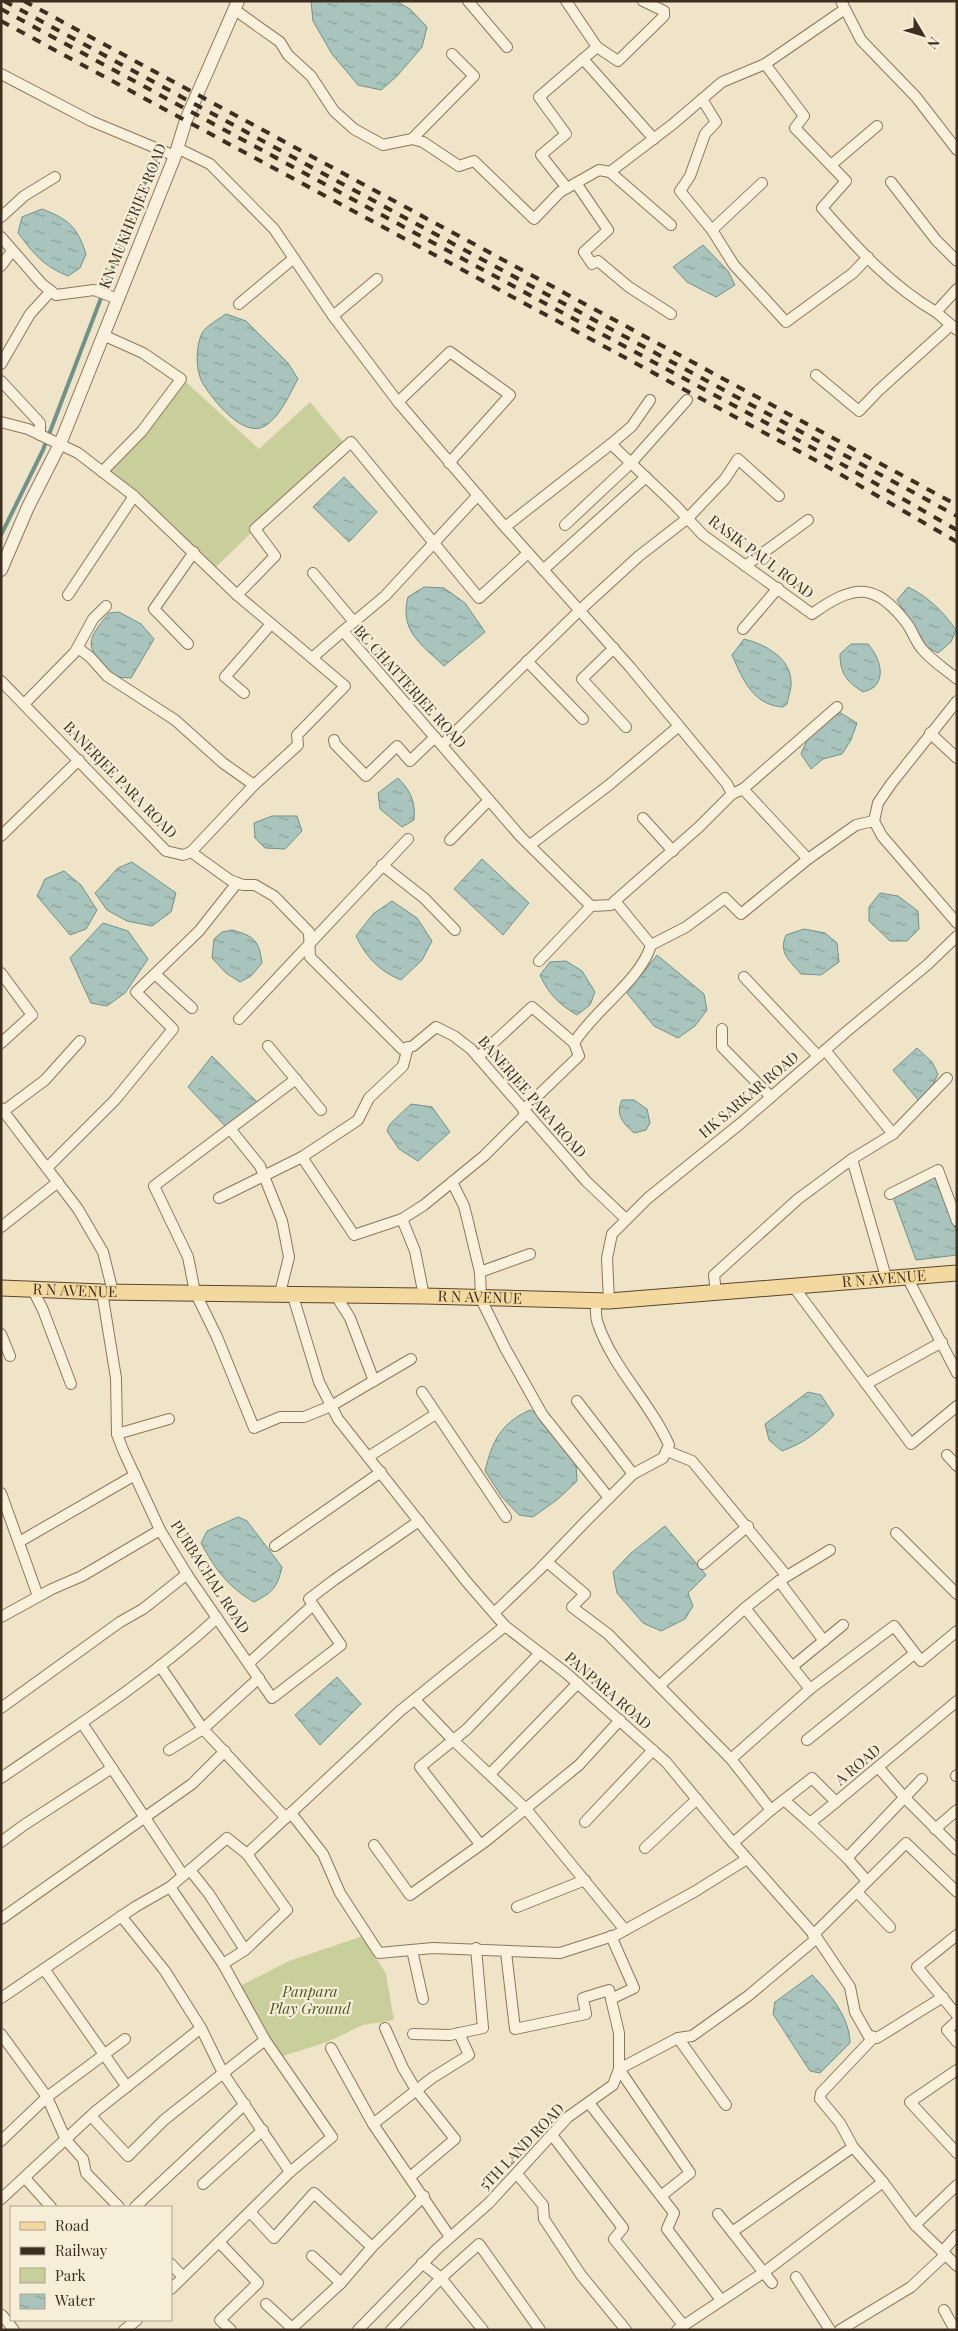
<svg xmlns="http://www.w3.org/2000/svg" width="958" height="2331" viewBox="0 0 958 2331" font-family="'Playfair Display',serif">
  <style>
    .green { fill: #c9cf9b }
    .water { fill: url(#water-ripples); stroke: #6f938a }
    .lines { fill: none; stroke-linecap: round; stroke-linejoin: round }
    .stream { stroke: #6f938a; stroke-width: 4 }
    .minor-casing { stroke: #8d765c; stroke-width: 12 }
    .tertiary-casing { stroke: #8d765c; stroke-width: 14 }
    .primary-casing { stroke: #5b4430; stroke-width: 17 }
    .minor { stroke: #faf1dc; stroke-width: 10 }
    .tertiary { stroke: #faf1dc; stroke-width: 12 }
    .primary { stroke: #f3d9a0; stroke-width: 15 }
    .rail { stroke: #3d2e20; stroke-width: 4; stroke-dasharray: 9 9; stroke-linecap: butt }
    .labels { text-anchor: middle; stroke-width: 4.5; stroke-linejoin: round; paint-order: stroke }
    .street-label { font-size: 15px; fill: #3d2e20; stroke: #f7eed8 }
    .park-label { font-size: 15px; font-style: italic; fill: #4d5a26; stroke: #f7eed8 }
  </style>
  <defs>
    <pattern id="water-ripples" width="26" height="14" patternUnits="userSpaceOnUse" patternTransform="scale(1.25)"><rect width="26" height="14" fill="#a9c4bc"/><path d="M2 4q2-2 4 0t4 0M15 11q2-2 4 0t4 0" fill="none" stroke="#8ba098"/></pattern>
  </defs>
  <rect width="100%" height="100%" fill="#f0e4c8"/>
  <g class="green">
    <path d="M186,382L259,449L310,402L344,443L214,569L107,472L146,432Z"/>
    <path d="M363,1936L386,1974L394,2020L363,2025L327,2042L280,2057L240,1986L289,1961Z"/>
  </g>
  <g class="water">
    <path d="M311,1H396L410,9L427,27L422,47L397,76L381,90L358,85L332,54L313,21Z"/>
    <path d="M42,209C68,219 77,226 86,254L80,268L68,276C42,265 35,255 18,233L22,217Z"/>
    <path d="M703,245L728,271L735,285L716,297L687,282L673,267Z"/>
    <path d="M226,314L246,321L288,363L298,379C290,393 280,417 265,426C243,439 212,399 202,382C195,368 196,346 202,333C206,326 219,319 226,314Z"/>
    <path d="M344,477L377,512L349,542L313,507Z"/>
    <path d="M424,587L444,588L465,603L485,632L444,666C422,645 399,631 408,597Z"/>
    <path d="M908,587C927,596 944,612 956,630L951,642L938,653L927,647L897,600Z"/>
    <path d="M119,612L141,624L154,639L131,678L114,677C87,647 82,645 109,613Z"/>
    <path d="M744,639C764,644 790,657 791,681C792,688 788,697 787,704L783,707C753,705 743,680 732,655Z"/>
    <path d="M851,644H868C877,654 887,675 874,687C872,689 866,691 863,692C847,682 840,674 840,654Z"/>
    <path d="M839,712L857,723L851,740L842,754L823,759L811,769L801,754C810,732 817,721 839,712Z"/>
    <path d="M398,778C410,790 416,802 414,820L402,827L380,809L378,793Z"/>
    <path d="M272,816H297L302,831L285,849L265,848L255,838L254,823Z"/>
    <path d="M482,859L529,903L503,935L454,889Z"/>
    <path d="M132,862L176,893L171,912L152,926L127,921L107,910L95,893L118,868Z"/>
    <path d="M64,871L81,885L97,910L86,929L70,935L37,896L45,879Z"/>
    <path d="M880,893L898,896L918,911L919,929L907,941H890L869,921V907Z"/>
    <path d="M392,901L417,918L432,941L422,960L401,980C379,971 366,957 356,936L373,914Z"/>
    <path d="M103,923L128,931L148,959L125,993L107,1006L91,1003L70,958Z"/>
    <path d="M804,929L825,933L837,943L839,962L821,975L801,974C790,961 778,953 786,935Z"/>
    <path d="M232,930C254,936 259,940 262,963L251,976L240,982L226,973L212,958L214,939L222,932Z"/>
    <path d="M657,955L704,994L707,1010L695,1026L678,1038L654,1026L627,993Z"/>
    <path d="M566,961L582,971L595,992L590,1005L577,1015C559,1004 549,995 540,975L550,962Z"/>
    <path d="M917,1048L932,1062L938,1074L931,1089L919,1101L893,1070Z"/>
    <path d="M212,1056L257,1102L227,1128L188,1087Z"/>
    <path d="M622,1100H634L647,1109L650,1123L646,1130L634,1133C623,1123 615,1115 622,1100Z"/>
    <path d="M411,1104L432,1107L450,1132L418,1161L399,1149L387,1131L390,1124Z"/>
    <path d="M933,1172L957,1233V1255L916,1260L893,1197Z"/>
    <path d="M808,1392L821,1395L834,1415C819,1432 804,1443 782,1451L769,1440L765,1424Z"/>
    <path d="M530,1410L536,1413L576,1465L577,1481L558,1499L533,1517L519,1515L502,1497L485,1471C492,1441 501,1423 530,1410Z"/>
    <path d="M238,1517L247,1521L282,1567C277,1588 273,1592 254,1602C228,1587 215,1569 201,1543L207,1531Z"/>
    <path d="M665,1526L706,1575L688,1593L693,1606L685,1619L661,1631L643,1623L617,1593L613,1572L630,1554Z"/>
    <path d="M337,1677L361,1704L320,1745L295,1715Z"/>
    <path d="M812,1975C829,1992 850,2018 850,2043L820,2073L810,2071L773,2014L775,2002Z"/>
  </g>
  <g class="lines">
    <path class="stream" d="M1,535L43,450L148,175L158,161"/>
    <g class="minor-casing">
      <g id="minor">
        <path d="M468,1L507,47"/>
        <path d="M566,1L597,47L539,97L566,134L541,155L567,188"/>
        <path d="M841,1L861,40L916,97L957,150"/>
        <path d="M235,10L280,42L288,55L311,76L334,111L354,129L383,145L412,139L423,142L459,166L474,161L534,219L560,192L599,170L610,172L673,124L722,82L765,64L845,9"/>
        <path d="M597,47L618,61L664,16V11L643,1"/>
        <path d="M583,59L654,139"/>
        <path d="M765,64L804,116L795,128L846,181L822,208C856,247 891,286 936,312"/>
        <path d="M1,74L91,121L175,156"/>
        <path d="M702,99L716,122L705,134L690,176L680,191L712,230L734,265L786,322L853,273L868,257"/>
        <path d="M412,139L474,76L452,54"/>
        <path d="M177,148L210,164L274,229L333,316L398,402L505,527L630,667L727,784L732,794"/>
        <path d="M831,165L877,126"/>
        <path d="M610,172L671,225"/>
        <path d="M891,182L936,240L957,261"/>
        <path d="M576,183L608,230L584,252L592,264L598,261L629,287L671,314"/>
        <path d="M1,217L24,196L55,177"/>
        <path d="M712,230L762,183"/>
        <path d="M1,237L42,284L56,295L94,290L118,299"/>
        <path d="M1,266L12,251"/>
        <path d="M957,289L936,312L957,330"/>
        <path d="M239,304L294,258"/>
        <path d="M333,316L377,279"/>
        <path d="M1,364L30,314L51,291"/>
        <path d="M816,375L859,411L878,391L951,325"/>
        <path d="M1,381L40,423V435"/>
        <path d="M398,402L450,352L510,395L449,463"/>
        <path d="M1,422L28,429L78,453L134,496L237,595L312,658L343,631L521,837L591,906L611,905L615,901L651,945"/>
        <path d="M611,444L632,426L650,400"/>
        <path d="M102,472L142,431L181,379L143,353L103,335"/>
        <path d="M565,525L631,463L687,400"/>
        <path d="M505,527L611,444L674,504L703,535L812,614C854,584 875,581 908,625C913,633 916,642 922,649C931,660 945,669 957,679"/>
        <path d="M745,566L808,520"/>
        <path d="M543,570L646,477"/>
        <path d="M313,573L354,622"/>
        <path d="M68,595L134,496"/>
        <path d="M237,595L275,556L255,529L351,442L479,598L528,553"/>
        <path d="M743,629L778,588"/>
        <path d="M343,631L385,596L478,495"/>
        <path d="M188,644L154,609L194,552"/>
        <path d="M78,648L90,657L107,676L175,720L223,763L254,785"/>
        <path d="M614,648L582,679L626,727"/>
        <path d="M527,661L583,719"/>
        <path d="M1,681L166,851L183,855L191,852L230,880L243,885H255L274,896L309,932L310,957L402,1049L413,1046L436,1027L454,1036L471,1049L586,1181L626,1219"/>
        <path d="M244,693L225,677L271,624"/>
        <path d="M25,703L75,652L93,619L106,606"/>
        <path d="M930,733L957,758"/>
        <path d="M334,740L335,744L366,776L397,746L410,761L435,737"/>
        <path d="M442,745L580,610L639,556L688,518L725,479L738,459L779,496"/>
        <path d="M743,789L837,707"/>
        <path d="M643,818L673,851"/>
        <path d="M874,821L878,803L891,784L957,701"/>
        <path d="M874,821L882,836L957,923"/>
        <path d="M1,836L79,760"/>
        <path d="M450,840L489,800"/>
        <path d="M530,845L609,785L679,726"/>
        <path d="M191,852L254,785L298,745L297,735L345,686L312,658"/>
        <path d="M382,865L424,898L455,930"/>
        <path d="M615,901L699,827L732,794L743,789L808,859L856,825L874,821"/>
        <path d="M539,961L591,906"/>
        <path d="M1,973L32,1015L1,1043"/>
        <path d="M155,974L192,1008"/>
        <path d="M744,977L818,1056"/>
        <path d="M239,1019L408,839"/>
        <path d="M722,1029V1047L771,1097"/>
        <path d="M268,1046L321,1110"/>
        <path d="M825,1050L893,1134"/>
        <path d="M478,1057L532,1007L574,1043"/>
        <path d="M296,1079L154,1186L188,1257L195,1292L217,1337L254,1428L280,1417H304L331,1406L411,1359"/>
        <path d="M1,1108L78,1209L103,1252L113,1292"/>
        <path d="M523,1110L579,1056L574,1043C594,1010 641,980 651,945L686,927L725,898L741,914L808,859"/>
        <path d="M1,1113L45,1080L80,1041"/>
        <path d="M231,1130L260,1166L282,1221L289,1257L280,1293"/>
        <path d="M302,1157L354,1235L402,1219L424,1205L484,1156L526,1114"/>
        <path d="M852,1159L886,1277"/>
        <path d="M47,1168L115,1100L173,1029L136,992L199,931L237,883"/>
        <path d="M452,1182L464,1206L468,1222L480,1272L481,1299L505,1348L542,1414L609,1498"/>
        <path d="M890,1194L938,1170L957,1221"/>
        <path d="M219,1198L302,1157L358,1120L369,1098L403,1066L408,1047"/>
        <path d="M402,1219L415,1251L424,1296"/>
        <path d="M1,1227L58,1182"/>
        <path d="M480,1272L530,1254"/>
        <path d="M907,1277L957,1373"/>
        <path d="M793,1286L911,1444L957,1406"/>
        <path d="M32,1288L43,1310L71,1384"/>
        <path d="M102,1292L116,1378L117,1434L123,1450L160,1530L188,1576L272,1698L341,1645L309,1599L334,1580L419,1521"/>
        <path d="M292,1293L319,1382L338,1419L466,1581L505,1626L566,1673L666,1762L728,1837L817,1938L850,1987L855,2012L868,2035L877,2038L943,1997"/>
        <path d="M716,1293L714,1275L798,1199L852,1159L893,1134L947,1078"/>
        <path d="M335,1294L350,1318L374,1381"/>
        <path d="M609,1301L607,1258L612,1234L648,1198L741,1123L846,1032L927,965L957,936"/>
        <path d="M1,1334L10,1356"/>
        <path d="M866,1384L942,1342"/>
        <path d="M422,1392L506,1517"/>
        <path d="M577,1401L633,1474"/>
        <path d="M117,1434L169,1419"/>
        <path d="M667,1451L692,1461L786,1575"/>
        <path d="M947,1455L957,1466"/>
        <path d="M368,1457L436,1414"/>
        <path d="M1,1493L38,1596"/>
        <path d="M896,1533L957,1594"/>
        <path d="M19,1542L135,1475"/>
        <path d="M275,1546L381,1472"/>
        <path d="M547,1562L585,1594L572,1607L608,1634L731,1759"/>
        <path d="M703,1564L748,1526"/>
        <path d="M779,1581L824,1641"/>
        <path d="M745,1608L810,1689"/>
        <path d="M494,1613L539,1570L584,1523L633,1474L663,1458L669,1445C650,1402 613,1368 598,1324C595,1317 596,1308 596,1301"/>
        <path d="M1,1617L52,1589L82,1576L160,1530"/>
        <path d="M249,1663L313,1605"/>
        <path d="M160,1666L203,1729L286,1818"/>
        <path d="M793,1666L843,1625"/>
        <path d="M659,1686L745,1608L779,1581L830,1550"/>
        <path d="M415,1700L454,1741L526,1809L625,1930"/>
        <path d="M1,1708L120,1622L143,1609L187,1574"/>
        <path d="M82,1723L183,1875"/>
        <path d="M807,1740L914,1654"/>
        <path d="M169,1750L203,1729L259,1678"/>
        <path d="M878,1767L905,1798L957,1850"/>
        <path d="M490,1774L578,1683"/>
        <path d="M956,1776L957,1775"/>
        <path d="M1,1778C75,1727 151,1679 217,1618"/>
        <path d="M784,1800L810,1823L836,1802"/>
        <path d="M771,1810L731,1759L810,1689L894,1626L921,1661L957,1631"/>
        <path d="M291,1813L323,1854L340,1893L379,1953L433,1948L560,1953L616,1935L694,1892L747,1859"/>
        <path d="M585,1822L653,1750"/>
        <path d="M810,1823L847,1858L867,1881"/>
        <path d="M935,1829L957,1810"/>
        <path d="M1,1842L24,1825L112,1768"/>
        <path d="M733,1843L771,1810L812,1778L836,1802L957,1701"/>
        <path d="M480,1844L420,1767L467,1729L540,1653"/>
        <path d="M374,1845L410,1895L486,1841L579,1765L620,1720"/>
        <path d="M645,1848L697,1799"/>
        <path d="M847,1858L922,1779"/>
        <path d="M190,1870L209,1894L245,1950"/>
        <path d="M170,1887L223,1964L265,2040L332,2137L290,2172L171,2289"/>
        <path d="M857,1892L890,1927"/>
        <path d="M517,1907L585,1880"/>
        <path d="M1,1919L192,1784L225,1751"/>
        <path d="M813,1935L906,1843L957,1892"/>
        <path d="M957,1935L917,1967L957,2015"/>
        <path d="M611,1936L634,1988L611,1999L619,2033V2069L690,2173L661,2196"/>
        <path d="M412,1950L423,1999"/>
        <path d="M506,1952L515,2029L586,2014L583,1998L609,1990L611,1999"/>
        <path d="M223,1964L245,1950L287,1910L247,1854"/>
        <path d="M44,1969L127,2087"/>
        <path d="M1,1998L135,1907L170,1887L227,1838L247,1854L400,1711L505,1626"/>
        <path d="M957,2021L947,2030L957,2042"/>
        <path d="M201,2028L223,2073L290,2172"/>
        <path d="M385,2028L403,2068L416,2090L455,2139L410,2177"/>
        <path d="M1,2034L47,2097L66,2140L83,2159L86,2173L119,2207"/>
        <path d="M413,2034L450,2035L483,2028L476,1948"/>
        <path d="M678,2038L726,2105"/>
        <path d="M873,2038L821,2093L820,2099L840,2123L853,2147L883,2182L915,2225L957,2266"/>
        <path d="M331,2048L373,2124L450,2237"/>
        <path d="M957,2070L910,2102L957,2153"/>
        <path d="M589,2103L674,2213L667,2229L721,2300"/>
        <path d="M92,2117L128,2156L164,2120L265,2040"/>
        <path d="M373,2124L432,2078L469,2055L459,2033"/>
        <path d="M552,2135L623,2228L614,2239L684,2326"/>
        <path d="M1,2141L47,2097L125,2039"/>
        <path d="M517,2174L543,2205L544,2219L581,2275L626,2330"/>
        <path d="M25,2178L51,2207"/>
        <path d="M203,2184L263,2130"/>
        <path d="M1,2199L96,2111L201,2028L165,1971L121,1916"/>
        <path d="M135,2207L245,2104"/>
        <path d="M251,2213L274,2238L314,2193L372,2247"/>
        <path d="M718,2214L772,2283"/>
        <path d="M915,2225L957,2185"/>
        <path d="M732,2232L853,2147"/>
        <path d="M219,2242L258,2283L220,2320L231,2330"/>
        <path d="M942,2252L957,2235"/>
        <path d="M312,2256L341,2283"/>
        <path d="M422,2263L441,2278L483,2330"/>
        <path d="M171,2264L183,2277"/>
        <path d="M796,2277L830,2330"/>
        <path d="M266,2304L292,2328"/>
        <path d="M944,2310L955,2330"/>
        <path d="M2,2315L14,2330"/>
        <path d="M124,2330L137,2320"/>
        <path d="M290,2330L341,2283L372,2247L424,2196"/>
        <path d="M358,2330L437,2249L489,2203L568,2117L613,2085L619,2069L678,2038L692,2036L748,1996L817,1938"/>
        <path d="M391,2330L441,2278L479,2244L540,2330"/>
        <path d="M677,2330L763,2273L883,2182"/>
        <path d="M840,2330L911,2287L945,2255"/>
      </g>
    </g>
    <g class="tertiary-casing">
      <path id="tertiary" d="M1,570L28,507L60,444L175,156L186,120L238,1"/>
    </g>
    <g class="primary-casing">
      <g id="primary">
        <path id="s1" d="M1,1288L102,1292L424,1296L609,1301L957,1273"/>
      </g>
    </g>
    <use href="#minor" class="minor"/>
    <use href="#tertiary" class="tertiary"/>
    <use href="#primary" class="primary"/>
    <g class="rail">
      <path d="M4,1L957,516"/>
      <path d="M24,1L957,505"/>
      <path d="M1,9L831,458L957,530"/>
      <path d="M1,21L826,466L957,542"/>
    </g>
  </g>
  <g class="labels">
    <g class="street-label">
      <text transform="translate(133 216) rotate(-68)" y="5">KN MUKHERJEE ROAD</text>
      <text transform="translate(761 557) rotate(37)" y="5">RASIK PAUL ROAD</text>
      <text transform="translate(410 687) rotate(48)" y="5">BC CHATTERJEE ROAD</text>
      <text transform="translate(120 780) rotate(46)" y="5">BANERJEE PARA ROAD</text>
      <text transform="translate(749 1095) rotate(-40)" y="5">HK SARKAR ROAD</text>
      <text transform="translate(532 1097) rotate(49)" y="5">BANERJEE PARA ROAD</text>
      <text dy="5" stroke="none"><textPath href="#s1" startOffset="884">R N AVENUE</textPath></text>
      <text dy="5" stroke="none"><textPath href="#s1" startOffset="74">R N AVENUE</textPath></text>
      <text dy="5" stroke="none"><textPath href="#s1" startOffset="479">R N AVENUE</textPath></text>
      <text transform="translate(210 1577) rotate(57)" y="5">PURBACHAL ROAD</text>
      <text transform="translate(608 1691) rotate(41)" y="5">PANPARA ROAD</text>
      <text transform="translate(858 1765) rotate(-40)" y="5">A ROAD</text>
      <text transform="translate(522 2147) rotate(-46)" y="5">5TH LAND ROAD</text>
    </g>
    <g class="park-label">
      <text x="310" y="1997">Panpara<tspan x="310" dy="17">Play Ground</tspan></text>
    </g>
  </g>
  <rect width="958" height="2331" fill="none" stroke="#3d2e20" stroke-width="5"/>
  <rect x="10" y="2206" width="162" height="115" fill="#f7eed8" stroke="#ada18e"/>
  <rect x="20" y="2222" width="25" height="8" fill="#f3d9a0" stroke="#ada18e"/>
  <text x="55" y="2231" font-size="15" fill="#3d2e20">Road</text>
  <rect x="20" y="2247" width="25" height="8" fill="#3d2e20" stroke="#ada18e"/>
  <text x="55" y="2256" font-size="15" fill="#3d2e20">Railway</text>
  <rect x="20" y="2268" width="25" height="15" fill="#c9cf9b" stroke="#ada18e"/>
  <text x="55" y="2281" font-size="15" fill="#3d2e20">Park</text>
  <rect x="20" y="2294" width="25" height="15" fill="url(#water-ripples)" stroke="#ada18e"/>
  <text x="55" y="2306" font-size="15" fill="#3d2e20">Water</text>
  <g transform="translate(923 35) rotate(128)" stroke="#f7eed8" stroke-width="4" paint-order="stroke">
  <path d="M0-4L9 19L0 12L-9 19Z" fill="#3d2e20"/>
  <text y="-8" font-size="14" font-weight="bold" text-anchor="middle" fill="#3d2e20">N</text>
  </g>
</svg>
